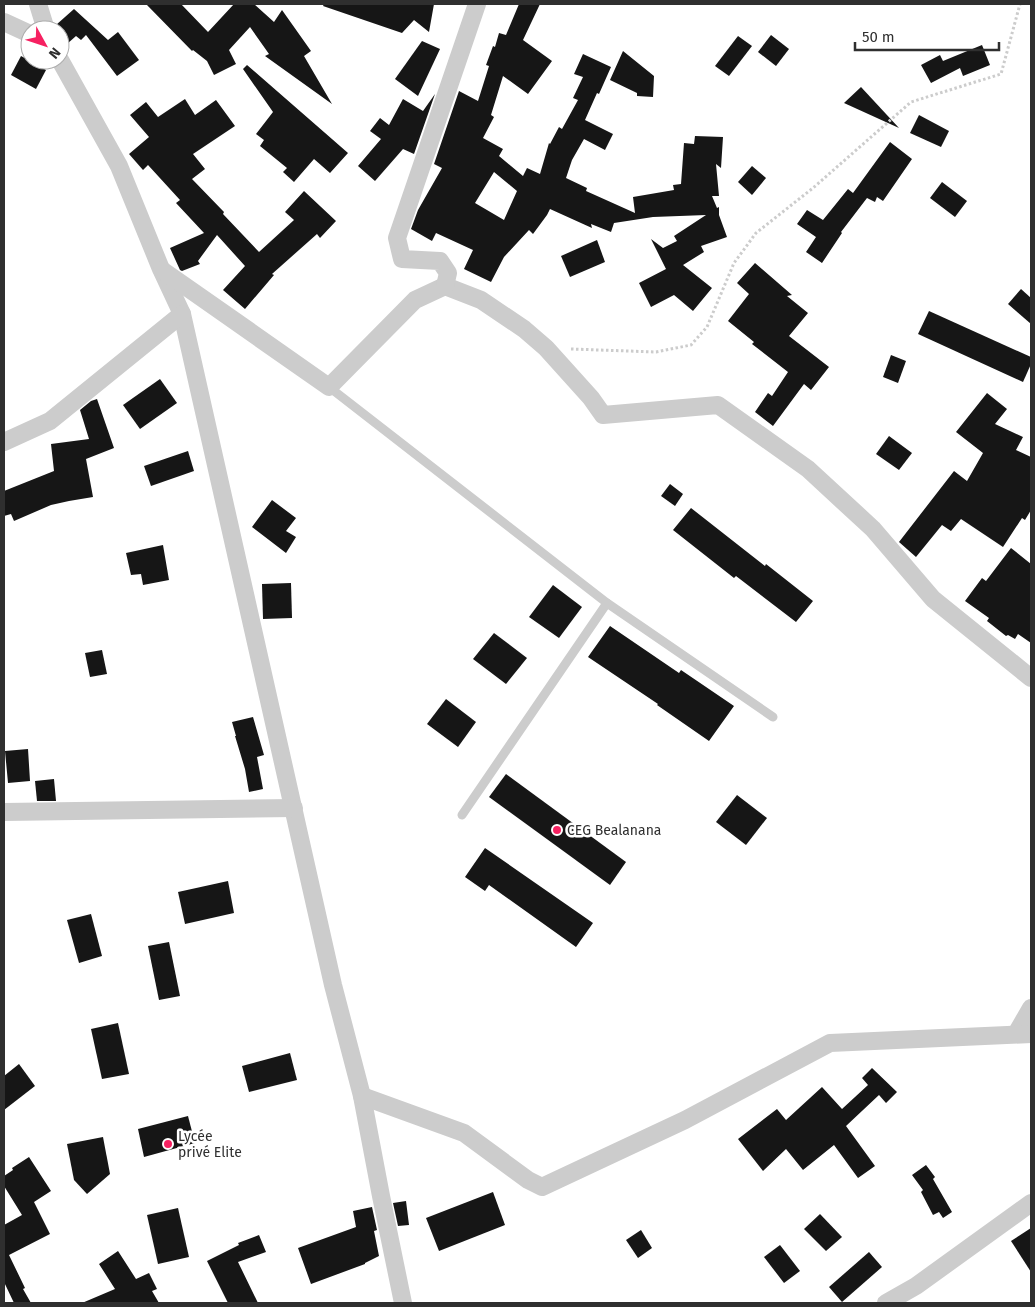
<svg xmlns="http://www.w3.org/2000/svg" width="1035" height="1307" viewBox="0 0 1035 1307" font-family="'Fira Sans',sans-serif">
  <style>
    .building { fill: #161616; fill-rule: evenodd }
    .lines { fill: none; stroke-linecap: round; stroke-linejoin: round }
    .path { stroke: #ccc; stroke-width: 3; stroke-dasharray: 2.5 2.5; stroke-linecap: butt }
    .lane { stroke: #ccc; stroke-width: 9 }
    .street { stroke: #ccc; stroke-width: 18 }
    .poi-dot { fill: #f62161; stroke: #fff; stroke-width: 2 }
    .labels { text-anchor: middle; stroke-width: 5; stroke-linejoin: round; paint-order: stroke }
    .poi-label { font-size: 14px; fill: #2f2f2f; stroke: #fff; text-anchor: start }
  </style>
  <rect width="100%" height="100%" fill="#fff"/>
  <g class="building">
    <path d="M146,4H181L208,32L234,4H254L274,22L282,10L311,51L304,56L332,104L265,56L269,54L250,27L229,50L236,64L214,75L207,61L193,50L192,51Z"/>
    <path d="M324,4H434L429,32L414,20L402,33L323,6Z"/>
    <path d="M519,4H540L523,40L552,61L528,94L503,76L491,115L494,117L483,138L503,149L499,156L523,176L527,168L540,174L549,143L550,144L559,127L562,129L578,100L573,98L583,77L574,74L583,54L611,67L599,94L597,93L585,120L613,134L605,150L584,139L572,160L566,178L587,188L586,191L635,213L633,197L674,190L673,185L681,184L684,143L694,144L695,136L723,137L721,168L716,164L719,196H712L717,208L719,207V215L727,237L701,246L704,252L683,265L712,288L693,311L674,295L651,307L639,283L666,269L651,239L663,248L677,241L674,236L706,215L653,217L614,223L611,232L591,224L592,228L550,209L547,215L533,234L529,230L504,257L491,282L464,269L473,250L436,233L432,241L411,229L418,210L442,168L434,164L459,91L478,101L489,66L486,65L493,46L495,47L499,33L506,35ZM494,172L517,191L504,220L475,203Z"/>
    <path d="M74,9L108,40L118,32L139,60L117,76L86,35L81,40L76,36L67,44L60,36V30H56V25Z"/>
    <path d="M771,35L789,49L776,66L758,52Z"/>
    <path d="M738,36L752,46L729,76L715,66Z"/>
    <path d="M422,41L440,49L418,96L395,79Z"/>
    <path d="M982,45L990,65L963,76L960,68L931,83L921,65L940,55L943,61Z"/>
    <path d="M623,51L654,76L653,97L637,96V93L610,80Z"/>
    <path d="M21,56L46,70L36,89L11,75Z"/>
    <path d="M247,65L348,153L330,173L314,159L294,182L283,172L287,168L260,146L264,140L256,134L273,112L243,69Z"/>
    <path d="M861,87L899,128L844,103Z"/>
    <path d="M435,94L414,154L403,149L375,181L358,166L381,139L370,131L380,118L389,125L403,99L423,111Z"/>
    <path d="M185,99L195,115L216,100L235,126L193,154L205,169L192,179L224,212L223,214L259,252L294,220L285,212L304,191L336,221L320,238L317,234L272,274L274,275L245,309L223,290L245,266L217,235L198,261L200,264L182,271L180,270L170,248L204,233L176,203L180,200L148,165L143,170L129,154L149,137L130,115L146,102L158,117Z"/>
    <path d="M919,115L949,131L941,147L910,133Z"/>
    <path d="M890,142L912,159L883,201L877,197L875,202L867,198L841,232L842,233L822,263L806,252L816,237L797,224L807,210L823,220L848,189L853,193Z"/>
    <path d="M752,166L766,178L752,195L738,182Z"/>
    <path d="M942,182L967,201L955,217L930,198Z"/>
    <path d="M597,240L605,262L570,277L561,256Z"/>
    <path d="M755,263L792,295L787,296L808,313L789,336L829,367L811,390L804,384L773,426L755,412L768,393L772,396L788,372L752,344L754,342L728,321L749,294L737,283Z"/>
    <path d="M1021,289L1031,298V324L1008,304Z"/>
    <path d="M929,311L1031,357V364L1023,382L918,334Z"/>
    <path d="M891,355L906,361L898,383L883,377Z"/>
    <path d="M160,379L177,403L140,429L123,405Z"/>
    <path d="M987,393L1007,409L995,424L1023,437L1016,450L1031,457V510L1025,520L1022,518L1003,547L961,519L951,531L942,525L916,557L899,542L954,471L967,481L983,453L956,432Z"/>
    <path d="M97,399L114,448L86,459L93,497L69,501L51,505L14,521L11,514L4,516V491L54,471L51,444L89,439L80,410L91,401Z"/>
    <path d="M889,436L912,453L899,470L876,454Z"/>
    <path d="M188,451L194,471L151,486L144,466Z"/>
    <path d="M670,484L683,494L675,506L661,496Z"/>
    <path d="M272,500L296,518L286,531L296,537L286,553L252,527Z"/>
    <path d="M691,508L765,566L766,564L813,601L796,622L736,576L734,578L673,530Z"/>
    <path d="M163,545L169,580L143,585L141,574L131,575L126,553Z"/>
    <path d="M1011,548L1031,564V643L1018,634L1015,639L1008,635L1006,636L987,621L989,618L965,601L982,578L986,581Z"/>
    <path d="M291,583L292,618L263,619L262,584Z"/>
    <path d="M553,585L582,607L559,638L529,617Z"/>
    <path d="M610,626L679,673L681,670L734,706L709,741L657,705L658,704L588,657Z"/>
    <path d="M494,633L527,658L506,684L473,659Z"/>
    <path d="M102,650L107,674L90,677L85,653Z"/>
    <path d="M446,699L476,722L458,747L427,724Z"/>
    <path d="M253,717L264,755L257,757L263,789L249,792L245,769L235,736H236L232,722Z"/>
    <path d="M28,749L30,781L8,783L5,751Z"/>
    <path d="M506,774L626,862L610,885L489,797Z"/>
    <path d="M54,779L56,801H37L35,781Z"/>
    <path d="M737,795L767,818L746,845L716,822Z"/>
    <path d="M485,848L593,923L576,947L489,885L485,891L465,877Z"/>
    <path d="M228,881L234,913L185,924L178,892Z"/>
    <path d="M91,914L102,956L79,963L67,920Z"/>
    <path d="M169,942L180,996L159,1000L148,946Z"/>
    <path d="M118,1023L129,1074L102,1079L91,1029Z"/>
    <path d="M290,1053L297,1080L249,1092L242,1066Z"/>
    <path d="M19,1064L35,1086L4,1110V1076Z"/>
    <path d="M872,1068L897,1092L886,1103L879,1095L846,1126L875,1166L858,1178L834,1145L803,1170L786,1149L763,1171L738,1139L777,1109L786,1120L822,1087L842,1109L868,1085L862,1078Z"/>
    <path d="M188,1116L195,1143L144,1157L138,1129Z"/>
    <path d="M103,1137L110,1174L87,1194L74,1180L67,1144Z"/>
    <path d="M29,1157L51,1191L34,1202L50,1234L9,1255L25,1288L23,1289L31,1303H14L4,1282V1225L22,1215L4,1186V1176L13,1170L12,1168Z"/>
    <path d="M926,1165L935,1177L933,1179L952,1212L943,1218L939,1212L933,1215L921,1192L923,1190L912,1175Z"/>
    <path d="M493,1192L505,1225L439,1251L426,1218Z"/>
    <path d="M406,1201L409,1225L398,1226L393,1203Z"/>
    <path d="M372,1207L377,1230L374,1231L379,1256L365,1263V1264L311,1284L298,1248L356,1227L353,1211Z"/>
    <path d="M178,1208L189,1257L158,1264L147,1215Z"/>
    <path d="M820,1214L842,1237L826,1251L804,1229Z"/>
    <path d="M1031,1228V1272L1011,1241Z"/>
    <path d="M641,1230L652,1248L638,1258L626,1240Z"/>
    <path d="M259,1235L266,1252L238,1262L258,1303H228L207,1261L239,1245L238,1243Z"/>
    <path d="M780,1245L800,1271L784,1283L764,1257Z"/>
    <path d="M118,1251L136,1279L149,1273L157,1289L152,1291L159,1303H82L115,1289L99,1264Z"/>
    <path d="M869,1252L882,1267L842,1302L829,1287Z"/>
  </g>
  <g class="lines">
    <path class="path" d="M571,349L656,352L691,345L707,327L734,263L756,233L813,188L911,102L1001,74L1020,4"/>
    <g class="lane">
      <path d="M329,387L607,603L462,815"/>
      <path d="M607,603L773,717"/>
    </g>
    <g class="street">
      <path d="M38,4L46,30"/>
      <path d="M4,22L30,34"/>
      <path d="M60,60L119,166L161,269L182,314L333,985L362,1096L381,1196L403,1303"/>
      <path d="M162,270L329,387L415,300L445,286L481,300L524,329L546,348L591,398L603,415L718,405L808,469L873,529L933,599L1031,678"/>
      <path d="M445,286L448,273L440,261L402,259L397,238L477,4"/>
      <path d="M4,442L50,421L182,314"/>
      <path d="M4,812L294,808"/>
      <path d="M1016,1034L1031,1008"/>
      <path d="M362,1096L464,1133L528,1180L542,1187L685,1120L830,1043L1031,1034"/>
      <path d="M886,1303L916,1286L1031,1203"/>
    </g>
  </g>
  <g class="poi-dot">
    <circle cx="557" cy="830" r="5"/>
    <circle cx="168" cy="1144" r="5"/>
  </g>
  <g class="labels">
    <g class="poi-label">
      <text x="567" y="835">CEG Bealanana</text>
      <text x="178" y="1141">Lycée<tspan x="178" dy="16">privé Elite</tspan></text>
    </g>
  </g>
  <rect width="1035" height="1307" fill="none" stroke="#2f2f2f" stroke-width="10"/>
  <g transform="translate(45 45) rotate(130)"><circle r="24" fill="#ffffff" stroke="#acacac"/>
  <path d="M0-4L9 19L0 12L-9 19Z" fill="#f62161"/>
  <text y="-8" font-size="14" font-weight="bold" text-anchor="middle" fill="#2f2f2f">N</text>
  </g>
  <path d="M855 42v8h144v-8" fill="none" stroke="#2f2f2f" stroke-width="2.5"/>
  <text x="862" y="42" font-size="15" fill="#2f2f2f" stroke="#ffffff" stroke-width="4" paint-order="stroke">50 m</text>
</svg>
